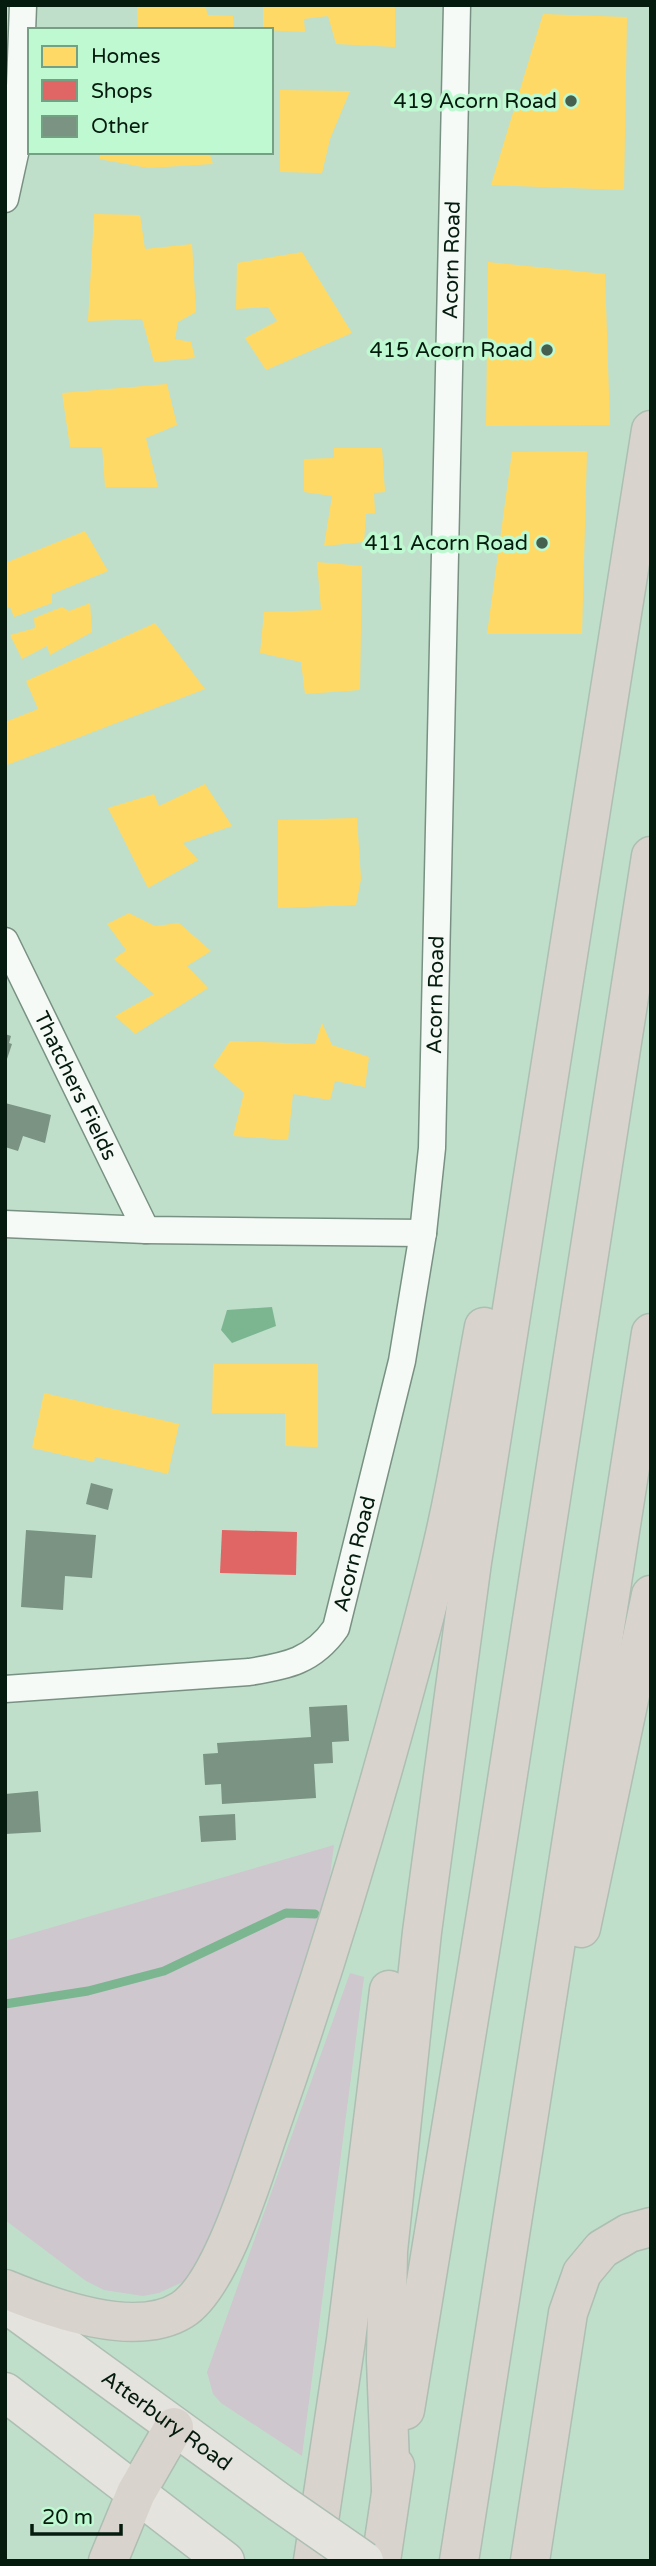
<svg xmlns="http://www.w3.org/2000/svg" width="656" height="2566" viewBox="0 0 656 2566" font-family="'Varela Round',sans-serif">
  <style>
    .green { fill: #cfc7ce }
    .water { fill: #7cb691 }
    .homes { fill: #ffd966 }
    .shops { fill: #e06666 }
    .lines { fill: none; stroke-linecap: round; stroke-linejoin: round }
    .stream { stroke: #7cb691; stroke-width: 9 }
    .building { fill: #7a9383 }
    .minor-casing { stroke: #799182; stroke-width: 29 }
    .primary-casing { stroke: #adbeb3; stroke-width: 41 }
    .motorway-casing { stroke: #adbeb3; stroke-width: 41 }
    .minor { stroke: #f5faf7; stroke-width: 26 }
    .primary { stroke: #e5e3de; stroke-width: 38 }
    .motorway { stroke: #d9d3cd; stroke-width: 38 }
    .primary-bridge-casing { stroke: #adbeb3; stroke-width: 41; stroke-linecap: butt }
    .primary-bridge { stroke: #e5e3de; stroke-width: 38 }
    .poi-dot { fill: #466050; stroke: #bff9d2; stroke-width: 2.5 }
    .labels { text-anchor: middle; stroke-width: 7; stroke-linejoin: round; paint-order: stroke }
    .poi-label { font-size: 21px; fill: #051b0e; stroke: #bff9d2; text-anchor: end }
    .street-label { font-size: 21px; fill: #051b0e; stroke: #bff9d2 }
  </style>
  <rect width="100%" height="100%" fill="#bfdfca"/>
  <g class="green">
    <path d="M334,1845L324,1922L236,2171L200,2261L187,2280L159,2293L143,2296L104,2290L86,2281L5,2220V1941Z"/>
    <path d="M350,1973L364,1977L302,2456L221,2403L213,2394L207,2372Z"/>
  </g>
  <path class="water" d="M272,1307L276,1326L232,1343L221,1330L227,1310Z"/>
  <g class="homes">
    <path d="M137,5H205L208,15L233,16L234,30H138Z"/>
    <path d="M263,5H395V47L336,44L328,16L304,19L305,32L263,30Z"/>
    <path d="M543,14L627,17L624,190L491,185Z"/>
    <path d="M280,90L350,91L330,139L322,173L280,172Z"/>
    <path d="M101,152H209L213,164L148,168L99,159Z"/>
    <path d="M94,214L140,215L145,249L192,244L196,312L178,322L175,339L191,342L195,358L154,362L142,319L88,321Z"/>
    <path d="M302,252L352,333L266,370L245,338L277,321L268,307L236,309L237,263Z"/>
    <path d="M488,262L605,274L610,425L486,426Z"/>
    <path d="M167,384L177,425L146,438L158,487H105L102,447H70L62,393Z"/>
    <path d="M334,448H382L385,492L374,493L375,513L366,514L364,542L324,546L332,496L304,492V459L334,458Z"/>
    <path d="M587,451L582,634H487L512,452Z"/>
    <path d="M85,531L108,571L52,594V603L14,617L10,607L5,609V563Z"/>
    <path d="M317,562L362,566L360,690L305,694L301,662L260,653L264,612L321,610Z"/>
    <path d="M90,603L92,632L50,655L47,646L22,659L10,635L35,628L34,618L62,607L69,611Z"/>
    <path d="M155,623L205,689L7,765L5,722L38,709L26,681Z"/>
    <path d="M205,784L232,826L183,843L198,860L148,888L108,808L154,794L159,806Z"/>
    <path d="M357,818L361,879L356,905L278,908V820Z"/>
    <path d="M129,913L155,926L179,923L211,951L187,966L208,988L135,1034L115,1016L154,994L114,959L126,950L107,924Z"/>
    <path d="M322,1023L332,1045L369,1057L365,1087L335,1081L330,1100L293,1094L288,1140L233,1136L244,1093L213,1066L230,1041L315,1044Z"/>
    <path d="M213,1364H318V1447L285,1446V1413H212Z"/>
    <path d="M44,1393L179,1424L168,1474L95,1457L94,1462L32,1448Z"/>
  </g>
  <path class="shops" d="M222,1530L297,1532L296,1575L220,1573Z"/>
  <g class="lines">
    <path class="stream" d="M5,2004L88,1991L164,1971L286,1913L315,1914"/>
  </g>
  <g class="building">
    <path d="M5,1034L11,1036L9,1043L12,1044L6,1062Z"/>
    <path d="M5,1103L51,1115L45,1143L23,1136L18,1151L5,1147Z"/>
    <path d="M91,1483L113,1489L108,1510L86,1504Z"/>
    <path d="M26,1530L96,1535L92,1578L65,1576L63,1610L21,1607Z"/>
    <path d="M347,1705L349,1741L332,1742L333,1763L314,1764L316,1798L222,1804L221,1784L205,1785L203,1754L218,1753L217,1743L311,1737L309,1707Z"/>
    <path d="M38,1791L41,1832L5,1834V1794Z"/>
    <path d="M235,1814L236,1840L201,1842L199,1816Z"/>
  </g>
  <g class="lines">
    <g class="minor-casing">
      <g id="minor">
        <path d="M5,199L18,140L23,5"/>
        <path id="s1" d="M5,941L146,1230"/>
        <path d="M5,1224L146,1230L423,1233"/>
        <path id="s2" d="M5,1689L249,1672C287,1666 313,1661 336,1628L402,1361L423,1233L432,1148L457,5"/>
      </g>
    </g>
    <g class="primary-casing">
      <g id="primary">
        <path id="s3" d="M5,2303L279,2502"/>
        <path d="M5,2392L225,2561"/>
      </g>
    </g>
    <g class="motorway-casing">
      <g id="motorway">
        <path d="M581,1928L651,1595"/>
        <path d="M5,2289C51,2308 136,2339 182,2310C222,2285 255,2170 271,2125C335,1942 389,1756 437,1568C457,1489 469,1407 484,1327"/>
        <path d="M405,2410L489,1896L651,856"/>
        <path d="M391,2489L386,2360L388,2251L422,1932L472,1562L651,430"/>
        <path d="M108,2561L136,2493L174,2427"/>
        <path d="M313,2561L346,2340L389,1990"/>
        <path d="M381,2561L395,2466"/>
        <path d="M459,2561L651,1333"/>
        <path d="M530,2561L568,2313L582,2273L602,2249L629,2233L651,2227"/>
      </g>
    </g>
    <use href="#minor" class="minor"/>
    <use href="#primary" class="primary"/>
    <use href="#motorway" class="motorway"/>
    <g class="primary-bridge-casing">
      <path id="primary-bridge" d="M279,2502L364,2561"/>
    </g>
    <use href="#primary-bridge" class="primary-bridge"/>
  </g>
  <g class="poi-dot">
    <circle cx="571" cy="101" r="7"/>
    <circle cx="547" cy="350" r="7"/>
    <circle cx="542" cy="543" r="7"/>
  </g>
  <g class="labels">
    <g class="poi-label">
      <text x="557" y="108">419 Acorn Road</text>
      <text x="533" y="357">415 Acorn Road</text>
      <text x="528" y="550">411 Acorn Road</text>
    </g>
    <g class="street-label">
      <text dy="7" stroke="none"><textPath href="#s2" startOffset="1724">Acorn Road</textPath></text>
      <text dy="7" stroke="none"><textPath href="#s2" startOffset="989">Acorn Road</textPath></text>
      <text dy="7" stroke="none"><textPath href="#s1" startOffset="161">Thatchers Fields</textPath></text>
      <text dy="7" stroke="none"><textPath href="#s2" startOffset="422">Acorn Road</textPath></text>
      <text dy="7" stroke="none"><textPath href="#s3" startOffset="200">Atterbury Road</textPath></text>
    </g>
  </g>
  <rect width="656" height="2566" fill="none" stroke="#051b0e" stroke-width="14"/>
  <rect x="28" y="28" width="245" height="126" fill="#bff9d2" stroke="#75a084" stroke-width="2"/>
  <rect x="42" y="46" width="35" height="21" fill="#ffd966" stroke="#75a084" stroke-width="2"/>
  <text x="91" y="63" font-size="21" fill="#051b0e">Homes</text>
  <rect x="42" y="80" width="35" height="21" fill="#e06666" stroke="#75a084" stroke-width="2"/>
  <text x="91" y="98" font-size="21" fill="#051b0e">Shops</text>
  <rect x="42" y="116" width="35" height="21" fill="#7a9383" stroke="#75a084" stroke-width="2"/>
  <text x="91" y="133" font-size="21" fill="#051b0e">Other</text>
  <path d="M32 2524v10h89v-10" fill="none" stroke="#051b0e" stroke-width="3.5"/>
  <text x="42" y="2524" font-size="21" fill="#051b0e" stroke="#bff9d2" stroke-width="5" paint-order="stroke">20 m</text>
</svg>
